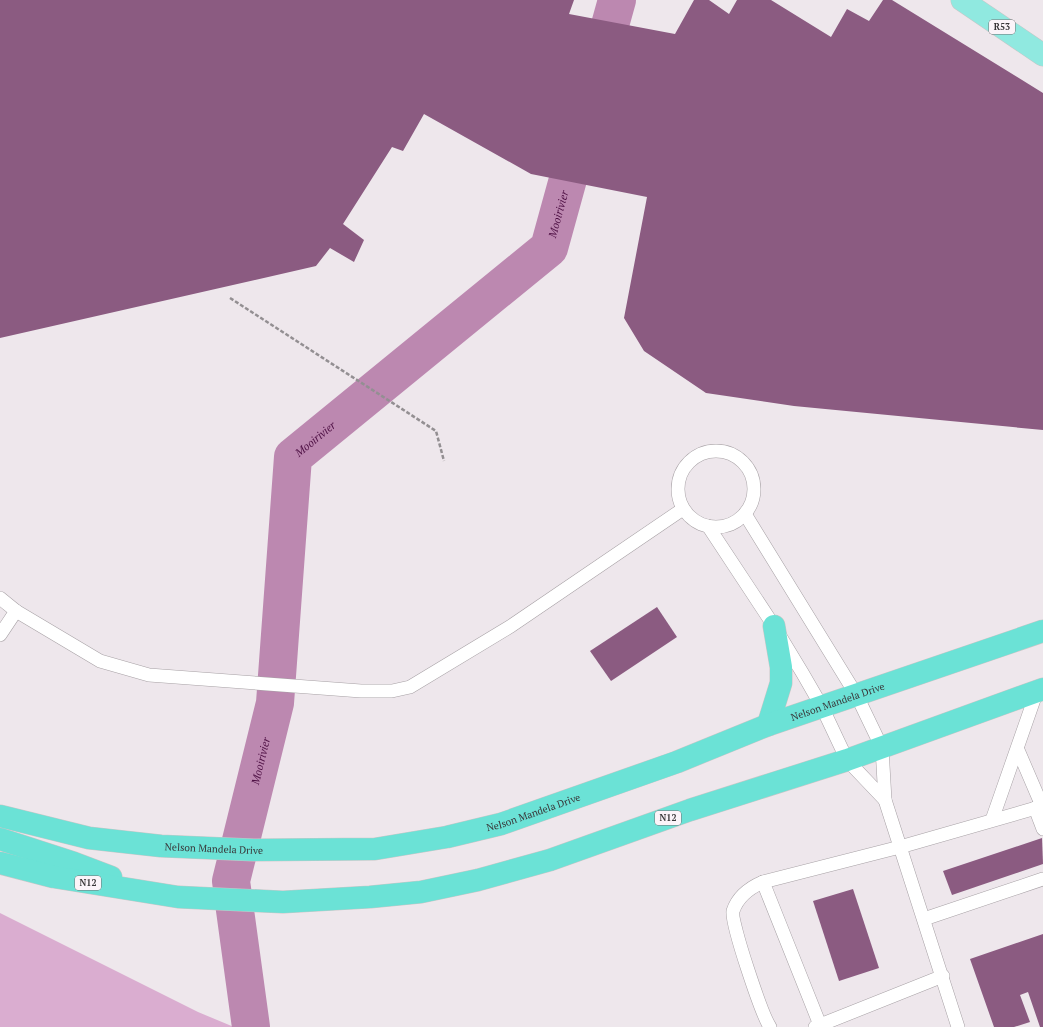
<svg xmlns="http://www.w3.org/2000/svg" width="1043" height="1027" viewBox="0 0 1043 1027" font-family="'PT Serif',serif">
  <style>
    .green { fill: #daadd0 }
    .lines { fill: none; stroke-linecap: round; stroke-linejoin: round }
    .river { stroke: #bc88b0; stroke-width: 38 }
    .building { fill: #8b5b81 }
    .service-casing { stroke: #a7a1a5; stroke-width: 14 }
    .primary-casing { stroke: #c7c7c7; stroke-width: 23 }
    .trunk-casing { stroke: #c7c7c7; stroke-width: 23 }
    .path { stroke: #938f92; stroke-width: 2.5; stroke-dasharray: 4 2; stroke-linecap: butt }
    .service { stroke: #fff; stroke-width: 13 }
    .primary { stroke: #90e9e0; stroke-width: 22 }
    .trunk { stroke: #6be2d6; stroke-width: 22 }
    .labels { text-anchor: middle; stroke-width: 4; stroke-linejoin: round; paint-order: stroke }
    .shield { fill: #fbf4f9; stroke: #726f72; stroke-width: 1 }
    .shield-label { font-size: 9px; font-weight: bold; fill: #383638 }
    .street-label { font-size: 10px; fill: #383638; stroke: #fbf4f9 }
    .water-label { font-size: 11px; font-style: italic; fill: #4e1044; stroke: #fbf4f9 }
  </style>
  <rect width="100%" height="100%" fill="#eee7ec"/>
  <path class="green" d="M0,913L198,1012L234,1027H0Z"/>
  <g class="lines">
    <g class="river">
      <path d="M597,72L617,0"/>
      <path id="s1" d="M251,1027L231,881L275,703L293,457L549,248L581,132"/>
    </g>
  </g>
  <g class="building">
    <path d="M0,0H574L569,14L675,34L694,0H709L729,14L737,0H771L831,37L847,9L869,21L883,0H892L1043,93V430L794,406L706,393L644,351L624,318L647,197L531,174L424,114L403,151L392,147L343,224L364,240L354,262L330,248L316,266L0,338Z"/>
    <path d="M657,607L677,637L611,681L590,651Z"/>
    <path d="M1042,838L1043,864L952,895L943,871Z"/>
    <path d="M853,889L879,968L839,981L813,901Z"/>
    <path d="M1043,934V1027H1040L1028,992L1020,995L1030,1022L1014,1027H994L970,959Z"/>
  </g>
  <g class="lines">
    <g class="service-casing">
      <g id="service">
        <circle cx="716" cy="489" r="38"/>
        <path d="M745,514L857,696L882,748L885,800L958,1027"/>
        <path d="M708,526L774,626L803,674L822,707L847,760L885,800"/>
        <path d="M0,598L16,611L100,661L149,675L361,691H392L410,687L511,626L683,509"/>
        <path d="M0,635L16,611"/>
        <path d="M1018,750L1042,806"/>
        <path d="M1035,808L1043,829"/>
        <path d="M992,820L1037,691"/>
        <path d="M763,882L820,1025"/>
        <path d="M924,919L1043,879"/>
        <path d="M770,1027C762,1015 730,921 733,911C738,896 749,888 763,882L900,847L1043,806"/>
        <path d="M815,1027L943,976"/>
      </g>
    </g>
    <g class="primary-casing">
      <path id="primary" d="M962,0L1043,55"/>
    </g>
    <g class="trunk-casing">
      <g id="trunk">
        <path d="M768,725L781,683V667L774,626"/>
        <path id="s2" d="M0,816L89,838L161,846L254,850L375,849L447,837L501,824L677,762L768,725L1043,631"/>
        <path d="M0,839L74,863L111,877"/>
        <path d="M0,863L54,877L178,897L283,902L370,897L421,892L478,880L550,860L690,810L847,760L1043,689"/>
      </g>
    </g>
    <path class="path" d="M230,298L436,431L444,461"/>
    <use href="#service" class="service"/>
    <use href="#primary" class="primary"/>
    <use href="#trunk" class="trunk"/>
  </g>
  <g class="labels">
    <g class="shield">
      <rect x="989" y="20" width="26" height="14" rx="3"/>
      <rect x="655" y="811" width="26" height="14" rx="3"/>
      <rect x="75" y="876" width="26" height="14" rx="3"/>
    </g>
    <g class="shield-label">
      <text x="1002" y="30">R53</text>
      <text x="668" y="821">N12</text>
      <text x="88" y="886">N12</text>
    </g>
    <g class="street-label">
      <text dy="4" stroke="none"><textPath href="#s2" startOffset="865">Nelson Mandela Drive</textPath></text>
      <text dy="4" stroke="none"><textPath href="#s2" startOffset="541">Nelson Mandela Drive</textPath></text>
      <text dy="4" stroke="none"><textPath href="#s2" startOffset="217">Nelson Mandela Drive</textPath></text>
    </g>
    <g class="water-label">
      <text dy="4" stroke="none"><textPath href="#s1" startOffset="943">Mooirivier</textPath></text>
      <text dy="4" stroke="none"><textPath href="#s1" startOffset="606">Mooirivier</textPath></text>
      <text dy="4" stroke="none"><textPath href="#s1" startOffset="271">Mooirivier</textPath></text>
    </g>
  </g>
</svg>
